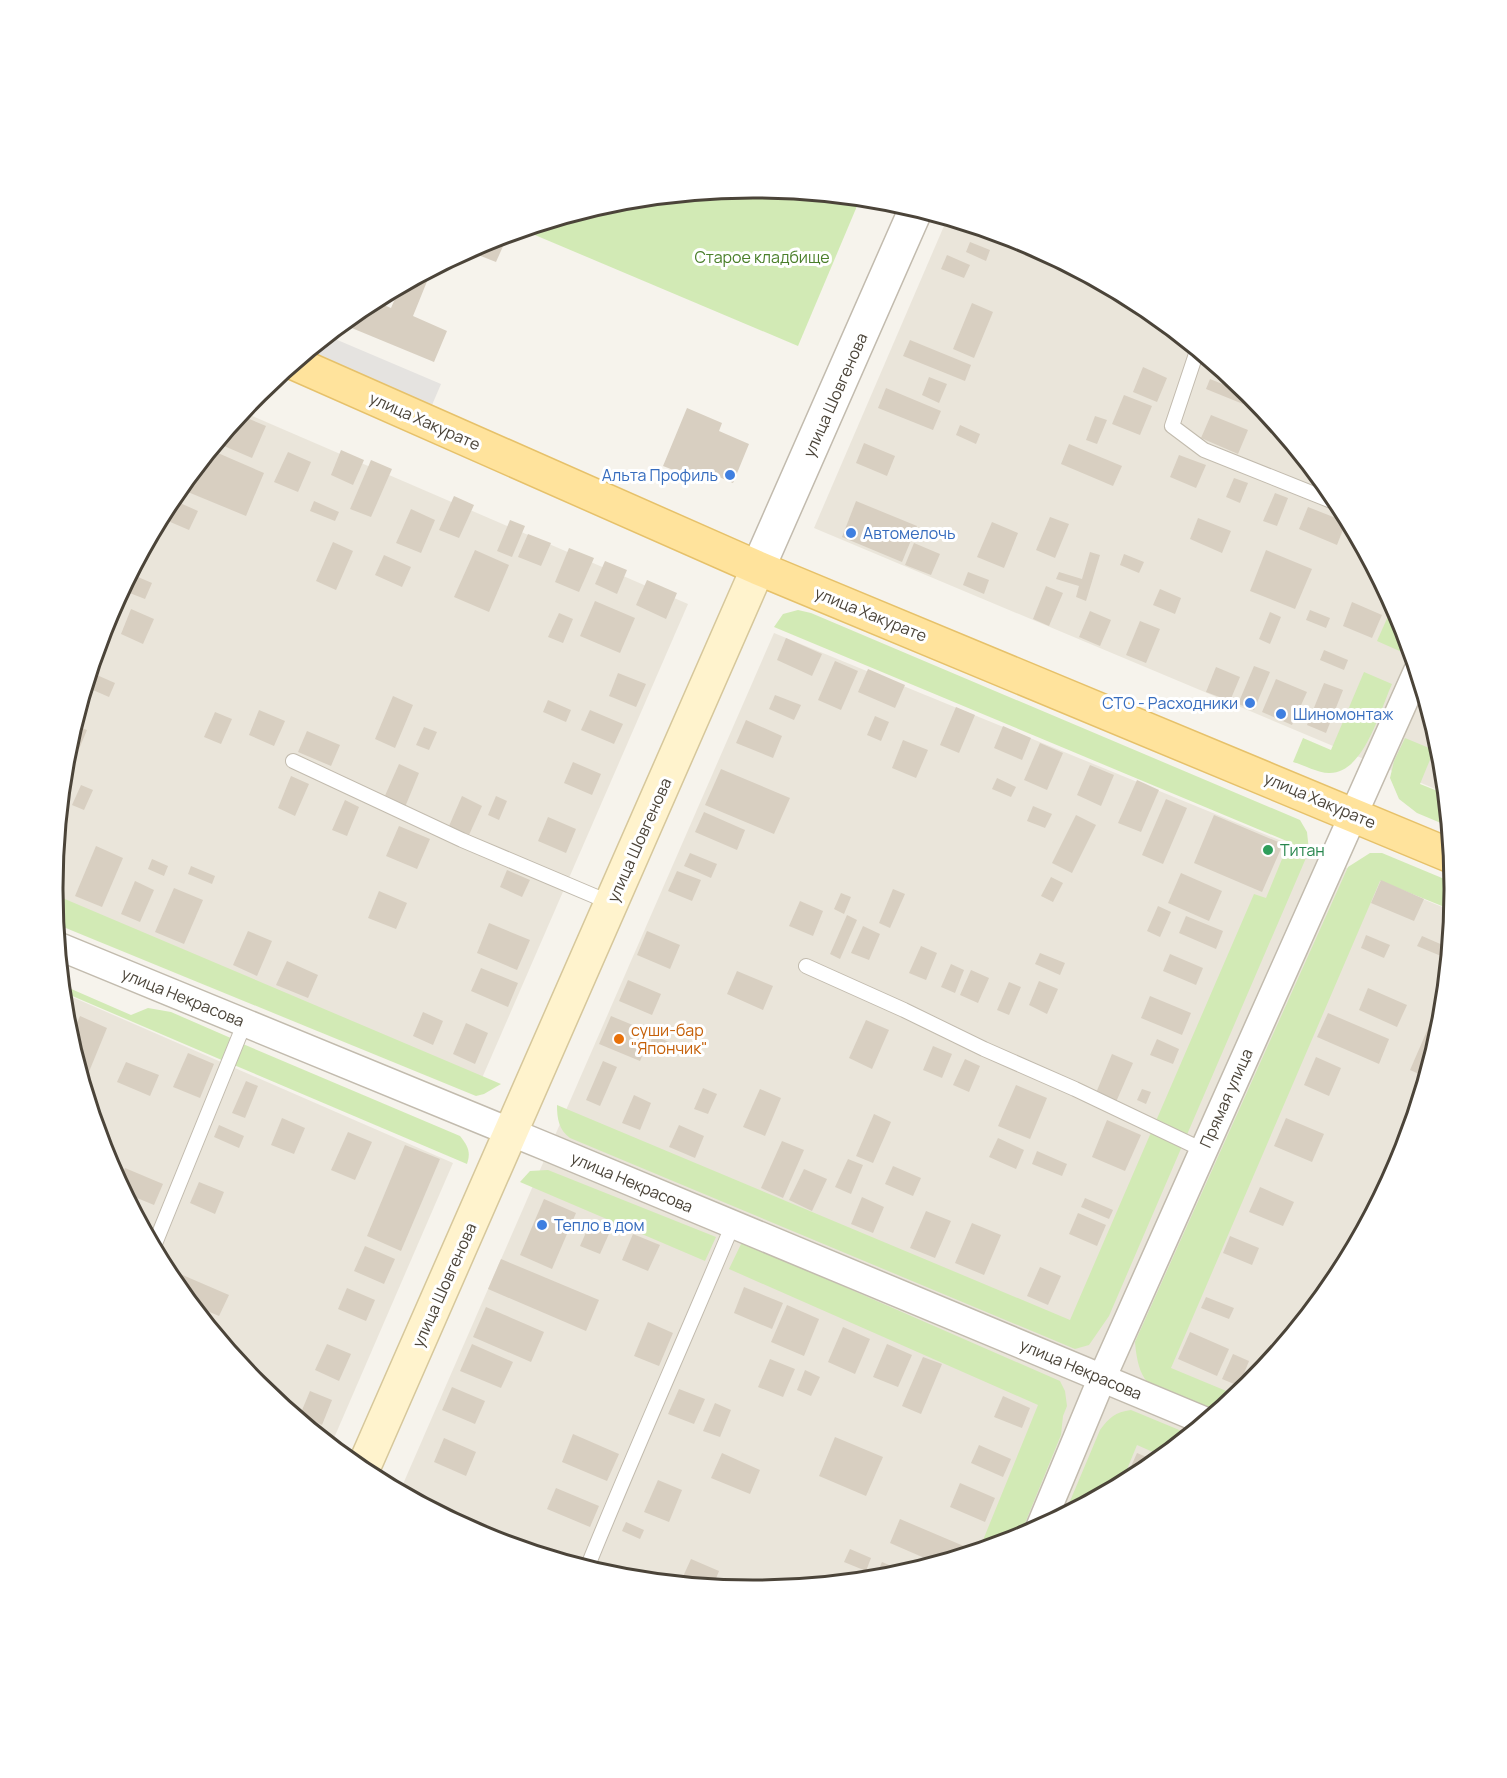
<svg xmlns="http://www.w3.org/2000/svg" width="1507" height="1778" viewBox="0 0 1507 1778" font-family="Manrope,sans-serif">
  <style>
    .residential { fill: #eae5da }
    .green { fill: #d2eab5 }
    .parking { fill: #e5e3e0 }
    .building { fill: #d8cfc1 }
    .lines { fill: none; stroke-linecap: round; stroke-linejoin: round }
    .service-casing { stroke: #c2bbae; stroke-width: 16 }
    .minor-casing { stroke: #c2bbae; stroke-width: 30 }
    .tertiary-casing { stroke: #c2bbae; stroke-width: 36 }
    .secondary-casing { stroke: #d6c79b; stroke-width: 36 }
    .primary-casing { stroke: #e6c16a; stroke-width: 36 }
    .service { stroke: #fff; stroke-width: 14 }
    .minor { stroke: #fff; stroke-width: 27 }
    .tertiary { stroke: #fff; stroke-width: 33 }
    .secondary { stroke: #fff3cd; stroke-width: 33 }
    .primary { stroke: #ffe39c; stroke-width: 33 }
    .shop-dot { fill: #3f7fe0; stroke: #fff; stroke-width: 2 }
    .leisure-dot { fill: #2e9e5b; stroke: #fff; stroke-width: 2 }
    .food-dot { fill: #e8710a; stroke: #fff; stroke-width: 2 }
    .labels { text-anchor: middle; stroke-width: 6; stroke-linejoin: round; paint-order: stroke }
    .park-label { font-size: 16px; fill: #4a7f2a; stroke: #fff }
    .street-label { font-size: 16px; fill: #4b4439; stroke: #fff }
    .shop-label { font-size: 16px; fill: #366cbe; stroke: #fff; text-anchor: start }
    .leisure-label { font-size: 16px; fill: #27864d; stroke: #fff; text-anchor: start }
    .food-label { font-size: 16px; fill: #c56008; stroke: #fff; text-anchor: start }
    .rim { fill: none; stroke: #4b4439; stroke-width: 3 }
  </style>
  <rect width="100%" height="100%" fill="#f6f3ec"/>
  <g class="residential">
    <path d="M947,219L1022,241L1143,306L1249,394L1337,500L1401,621L1441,753L1445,793L814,528Z"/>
    <path d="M243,412L688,604L479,1085L54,901L53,889L66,752L106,620L171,499Z"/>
    <path d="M774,633L1452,911L1441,1026L1401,1158L1336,1279L1249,1385L1143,1472L1021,1537L890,1577L753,1590L616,1576L485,1537L400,1491Z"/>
    <path d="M63,993L453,1163L331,1445L258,1384L170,1278L106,1157L66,1025Z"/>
  </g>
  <g class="green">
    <path d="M754,188L860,199L798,346L523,230L617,201Z"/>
    <path d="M1393,605L1401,621L1408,644L1404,653L1377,641Z"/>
    <path d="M798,610L811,613L1300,820L1307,832L1309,851L1109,1316L1089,1345L1075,1349L570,1138C559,1130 557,1119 557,1105L1070,1320L1254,894L1266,898L1289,842L774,627L783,614Z"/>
    <path d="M1364,672L1392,684C1380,710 1364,774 1329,773C1318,773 1304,765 1293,762L1303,738L1331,750Z"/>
    <path d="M1405,738L1434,750L1420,784L1445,794L1448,826L1417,813L1399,799L1390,778L1394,761Z"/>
    <path d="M1370,853H1382L1454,883L1452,910L1380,881L1171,1368L1236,1395L1213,1414C1195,1407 1156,1396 1145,1379C1138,1369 1136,1354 1135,1342L1348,867Z"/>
    <path d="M53,894L501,1084L484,1094L476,1096L56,924Z"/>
    <path d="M62,985L131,1015L148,1008L171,1012L233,1039L224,1061L63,992Z"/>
    <path d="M243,1044L460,1136C468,1146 471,1152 467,1164L234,1065Z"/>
    <path d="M548,1170L716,1237L705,1261L520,1182L530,1171Z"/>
    <path d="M742,1242L1060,1381L1065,1391L1067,1406L1063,1416L1061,1435L1019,1538L979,1550L1038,1405L729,1269Z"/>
    <path d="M1131,1410L1189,1434L1162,1456L1137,1445L1121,1484L1065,1513L1100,1430C1109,1418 1115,1412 1131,1410Z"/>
  </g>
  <path class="parking" d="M328,336L441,384L432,405L308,352Z"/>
  <g class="building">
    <path d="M966,225L979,228L1004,236L1002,241L966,226Z"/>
    <path d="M508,235L496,262L468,251L486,241Z"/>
    <path d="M970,242L990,250L986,261L966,252Z"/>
    <path d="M947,255L970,265L964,278L941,269Z"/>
    <path d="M427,273L430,274L413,316L447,331L434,362L342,324L364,306L374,301L391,308L400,287Z"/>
    <path d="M972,303L993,312L974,358L953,349Z"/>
    <path d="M1165,324L1186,342V344L1161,333Z"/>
    <path d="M910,340L971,365L965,381L903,356Z"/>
    <path d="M1143,367L1167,378L1157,402L1133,392Z"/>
    <path d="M929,377L947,384L939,403L922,395Z"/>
    <path d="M1210,379L1247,394L1243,404L1206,389Z"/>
    <path d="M886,388L941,411L933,430L878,408Z"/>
    <path d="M1124,395L1152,406L1140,435L1112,424Z"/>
    <path d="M687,408L722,423L719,431L749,444L733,483L703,470L699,480L663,466Z"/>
    <path d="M240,415L266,426L252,458L217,443Z"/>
    <path d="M1211,415L1248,430L1238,454L1201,438Z"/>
    <path d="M1095,416L1107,420L1097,444L1086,440Z"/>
    <path d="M960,425L980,434L976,444L956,435Z"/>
    <path d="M864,443L895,456L887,476L856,463Z"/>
    <path d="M1069,444L1122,466L1113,486L1061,464Z"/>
    <path d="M211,450L264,473L246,516L183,490L188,478Z"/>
    <path d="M341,450L364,460L353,485L331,475Z"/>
    <path d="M288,452L311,462L298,492L274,482Z"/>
    <path d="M1179,455L1206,465L1196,488L1170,477Z"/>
    <path d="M371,460L392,469L371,517L350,509Z"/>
    <path d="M1234,478L1248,483L1240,503L1226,497Z"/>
    <path d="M1275,493L1288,498L1277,526L1263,521Z"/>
    <path d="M454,496L474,505L459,538L439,530Z"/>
    <path d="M171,499L198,511L189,530L161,518Z"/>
    <path d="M314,501L339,512L335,521L310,511Z"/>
    <path d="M856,501L917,526L902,562L842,537Z"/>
    <path d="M1308,507L1346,522L1337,545L1299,529Z"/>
    <path d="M411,509L435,520L421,553L396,543Z"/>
    <path d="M1050,517L1069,524L1055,558L1036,550Z"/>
    <path d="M1198,518L1231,531L1222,553L1190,539Z"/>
    <path d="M510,520L525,526L512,557L497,551Z"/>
    <path d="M992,522L1018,533L1004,568L977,557Z"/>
    <path d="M528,534L551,543L541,566L518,557Z"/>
    <path d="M333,542L353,551L336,590L316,581Z"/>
    <path d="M914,543L940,554L931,575L905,565Z"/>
    <path d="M569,548L594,558L579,592L555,582Z"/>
    <path d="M475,550L509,565L489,612L454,597Z"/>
    <path d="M1266,550L1312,569L1295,609L1250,591Z"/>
    <path d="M1090,552L1100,555L1086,601L1076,597L1079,586L1056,579L1059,572L1082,579Z"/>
    <path d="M1124,554L1144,562L1139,573L1120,565Z"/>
    <path d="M384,555L411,567L402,587L375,575Z"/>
    <path d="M605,561L627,570L617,594L595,584Z"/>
    <path d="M968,572L989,580L984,594L963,585Z"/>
    <path d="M131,574L152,583L145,599L122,590Z"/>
    <path d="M647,580L677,593L666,619L636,605Z"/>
    <path d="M1046,586L1063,593L1049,626L1033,619Z"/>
    <path d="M1160,589L1181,598L1175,614L1153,605Z"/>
    <path d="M595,601L635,618L620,653L580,636Z"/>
    <path d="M1352,602L1382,615L1372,638L1343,626Z"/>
    <path d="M131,609L154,619L143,644L121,634Z"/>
    <path d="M1310,610L1330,618L1326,628L1306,620Z"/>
    <path d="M1090,611L1111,620L1100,646L1079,637Z"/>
    <path d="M1270,612L1281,617L1270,644L1259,639Z"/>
    <path d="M559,613L573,619L563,643L548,637Z"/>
    <path d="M1140,621L1160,629L1146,663L1126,655Z"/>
    <path d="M102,634L110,638L104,651L98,648Z"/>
    <path d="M786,638L822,654L812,676L777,660Z"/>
    <path d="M1324,650L1348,660L1344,670L1320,660Z"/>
    <path d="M835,661L858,671L841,710L818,700Z"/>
    <path d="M1254,666L1270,672L1254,710L1238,704Z"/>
    <path d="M1216,667L1240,677L1230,701L1206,692Z"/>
    <path d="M868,669L905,685L895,708L858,692Z"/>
    <path d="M90,672L115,683L109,697L86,687Z"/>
    <path d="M618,673L646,684L636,707L609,696Z"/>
    <path d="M1276,679L1307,692L1292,725L1262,712Z"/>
    <path d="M1324,683L1343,690L1326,733L1307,725Z"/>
    <path d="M775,695L801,705L794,720L769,709Z"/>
    <path d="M393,696L413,705L395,748L375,739Z"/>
    <path d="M548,700L571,710L566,722L543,712Z"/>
    <path d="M956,707L975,715L959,753L940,745Z"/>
    <path d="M259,710L285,721L274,746L249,735Z"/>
    <path d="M590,710L623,724L614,744L581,730Z"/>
    <path d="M215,712L232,719L221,744L204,737Z"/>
    <path d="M875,716L889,722L881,741L867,735Z"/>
    <path d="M746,720L782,736L773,758L736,743Z"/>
    <path d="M74,725L87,730L79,749L68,744Z"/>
    <path d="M1003,726L1031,738L1022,760L994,748Z"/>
    <path d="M424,727L437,732L429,750L416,745Z"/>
    <path d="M307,731L340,745L331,766L298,752Z"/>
    <path d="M903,740L928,750L916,778L892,768Z"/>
    <path d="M1040,743L1063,753L1047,790L1024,780Z"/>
    <path d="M573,762L601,774L592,795L564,783Z"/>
    <path d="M399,764L419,773L405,807L384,798Z"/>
    <path d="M1090,765L1114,775L1101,806L1077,795Z"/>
    <path d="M721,769L790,798L774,834L705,805Z"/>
    <path d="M291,776L309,784L295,816L278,808Z"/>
    <path d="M997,778L1016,787L1011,797L992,789Z"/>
    <path d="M1137,780L1159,790L1141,832L1118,823Z"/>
    <path d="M81,785L93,790L84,810L72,805Z"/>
    <path d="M462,796L482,806L469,835L449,826Z"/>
    <path d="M496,796L507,801L499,820L488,815Z"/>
    <path d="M1166,799L1187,808L1163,864L1142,855Z"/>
    <path d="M345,800L359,807L347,836L332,830Z"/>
    <path d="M1033,806L1052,814L1045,828L1027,821Z"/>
    <path d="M704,812L745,830L737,850L695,832Z"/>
    <path d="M1076,815L1096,825L1072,873L1052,863Z"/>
    <path d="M1214,815L1283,844L1262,892L1194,863Z"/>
    <path d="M548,817L576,829L566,853L538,841Z"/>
    <path d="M399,826L430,839L417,869L386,856Z"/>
    <path d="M96,846L123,858L102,907L75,896Z"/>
    <path d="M690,853L717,864L711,878L684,866Z"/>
    <path d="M152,859L168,866L164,876L148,869Z"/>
    <path d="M191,866L215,876L212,884L188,874Z"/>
    <path d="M507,870L530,880L522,897L500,887Z"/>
    <path d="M677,871L701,880L692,901L668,891Z"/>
    <path d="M1181,873L1222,891L1209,921L1168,903Z"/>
    <path d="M1051,877L1063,883L1053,902L1041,896Z"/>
    <path d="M1381,880L1424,899L1414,921L1371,903Z"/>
    <path d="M135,881L154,890L140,922L121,914Z"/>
    <path d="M174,888L203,900L184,944L155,932Z"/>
    <path d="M893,889L905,894L890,928L879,923Z"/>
    <path d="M379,891L407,903L396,929L368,918Z"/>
    <path d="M841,893L851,897L844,914L834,909Z"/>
    <path d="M800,901L823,911L813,936L789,926Z"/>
    <path d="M1158,906L1171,912L1160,937L1147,931Z"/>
    <path d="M847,915L857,920L840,959L830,954Z"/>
    <path d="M1186,916L1223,931L1216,949L1179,933Z"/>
    <path d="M489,923L530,940L517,970L477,953Z"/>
    <path d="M863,926L880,934L869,960L851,953Z"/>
    <path d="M248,931L272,941L257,976L233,965Z"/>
    <path d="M647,931L680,945L670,969L637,955Z"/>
    <path d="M1366,935L1390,945L1384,958L1361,948Z"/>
    <path d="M1422,936L1445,946L1441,956L1417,946Z"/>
    <path d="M921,946L937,953L926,980L909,973Z"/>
    <path d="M1040,953L1065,963L1060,975L1035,964Z"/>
    <path d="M1170,954L1203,968L1196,985L1163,971Z"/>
    <path d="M287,961L318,975L308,998L276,985Z"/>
    <path d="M951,964L964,970L955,993L941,987Z"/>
    <path d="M481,968L518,983L508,1007L471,991Z"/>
    <path d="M971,970L989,978L978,1003L960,995Z"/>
    <path d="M737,971L773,986L763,1010L727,994Z"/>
    <path d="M628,980L661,994L652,1015L619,1001Z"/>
    <path d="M1039,981L1058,989L1047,1014L1029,1005Z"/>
    <path d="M1009,982L1021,987L1009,1015L997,1010Z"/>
    <path d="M1368,988L1407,1005L1397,1027L1359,1010Z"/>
    <path d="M1150,996L1191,1013L1182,1035L1141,1018Z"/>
    <path d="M423,1012L443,1021L433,1045L413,1036Z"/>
    <path d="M1328,1013L1389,1039L1379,1064L1317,1037Z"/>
    <path d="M80,1016L107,1028L86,1079L82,1077L70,1039Z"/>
    <path d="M611,1016L652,1033L640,1061L599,1044Z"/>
    <path d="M1433,1017L1441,1021V1026L1426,1077L1410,1070Z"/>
    <path d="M866,1020L889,1030L872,1069L849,1058Z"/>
    <path d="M466,1023L488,1033L475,1064L453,1054Z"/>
    <path d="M653,1035L678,1046L674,1057L649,1047Z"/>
    <path d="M1157,1039L1179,1049L1173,1064L1150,1055Z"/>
    <path d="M933,1046L952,1054L942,1078L923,1070Z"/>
    <path d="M188,1053L214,1064L200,1098L173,1087Z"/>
    <path d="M1112,1054L1133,1063L1116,1102L1096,1093Z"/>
    <path d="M1316,1057L1341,1068L1329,1096L1304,1085Z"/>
    <path d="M965,1059L980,1066L969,1092L953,1085Z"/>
    <path d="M603,1061L617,1067L600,1106L586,1100Z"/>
    <path d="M126,1062L159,1075L150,1096L117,1082Z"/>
    <path d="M246,1081L258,1086L245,1118L232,1113Z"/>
    <path d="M1016,1085L1047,1098L1030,1139L998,1126Z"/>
    <path d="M703,1088L717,1094L708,1114L694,1109Z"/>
    <path d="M760,1089L781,1098L765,1136L743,1127Z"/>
    <path d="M1142,1089L1151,1092L1146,1104L1137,1100Z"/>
    <path d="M634,1095L651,1103L640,1130L622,1123Z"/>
    <path d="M874,1114L891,1122L873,1163L856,1156Z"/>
    <path d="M282,1118L305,1128L294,1154L271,1145Z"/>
    <path d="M1286,1118L1324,1134L1312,1162L1274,1146Z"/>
    <path d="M1107,1120L1141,1135L1125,1171L1092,1157Z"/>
    <path d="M219,1125L244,1136L239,1148L214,1137Z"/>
    <path d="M679,1125L704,1136L695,1158L669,1147Z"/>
    <path d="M348,1132L372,1142L355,1180L331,1170Z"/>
    <path d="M998,1138L1024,1150L1016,1169L989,1157Z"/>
    <path d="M782,1141L804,1150L783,1198L761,1188Z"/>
    <path d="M405,1145L440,1159L401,1251L367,1236Z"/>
    <path d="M1037,1151L1067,1164L1062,1176L1032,1164Z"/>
    <path d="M848,1159L863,1165L851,1194L835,1187Z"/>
    <path d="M893,1166L921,1178L913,1196L885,1184Z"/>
    <path d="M125,1168L163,1184L154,1205L125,1193L119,1182Z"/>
    <path d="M804,1169L827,1179L812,1211L789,1200Z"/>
    <path d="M199,1182L224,1192L215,1214L190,1203Z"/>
    <path d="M1260,1187L1294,1202L1283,1226L1249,1212Z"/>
    <path d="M862,1197L884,1207L873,1233L851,1224Z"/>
    <path d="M1085,1198L1113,1210L1109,1219L1081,1207Z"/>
    <path d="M544,1199L576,1213L552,1269L520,1255Z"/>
    <path d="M926,1211L951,1221L935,1258L910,1248Z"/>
    <path d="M1078,1213L1106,1225L1097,1246L1069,1234Z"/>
    <path d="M592,1219L612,1227L600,1254L580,1246Z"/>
    <path d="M972,1223L1001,1235L984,1275L955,1263Z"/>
    <path d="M633,1234L660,1245L648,1271L622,1260Z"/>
    <path d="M1230,1236L1259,1248L1252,1265L1223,1253Z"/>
    <path d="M365,1246L395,1259L384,1284L354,1271Z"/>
    <path d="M501,1259L599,1300L586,1331L488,1289Z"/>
    <path d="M164,1267L229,1295L219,1316L191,1304L170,1278Z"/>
    <path d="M1040,1267L1061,1276L1048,1305L1027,1296Z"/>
    <path d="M744,1287L783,1303L772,1329L734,1313Z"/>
    <path d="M347,1288L375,1300L366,1321L338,1309Z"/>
    <path d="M1206,1297L1234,1308L1229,1319L1201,1308Z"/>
    <path d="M787,1305L819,1319L804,1356L771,1342Z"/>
    <path d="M486,1307L544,1332L531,1362L473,1337Z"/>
    <path d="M648,1322L673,1333L659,1366L634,1356Z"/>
    <path d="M843,1327L870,1339L855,1374L828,1362Z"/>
    <path d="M1190,1332L1229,1349L1217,1376L1178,1359Z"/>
    <path d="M327,1344L351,1354L339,1381L315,1370Z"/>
    <path d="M472,1344L513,1362L501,1388L460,1371Z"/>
    <path d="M887,1344L912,1355L898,1387L873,1377Z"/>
    <path d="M1233,1354L1249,1361L1239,1386L1222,1379Z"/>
    <path d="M923,1357L942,1364L921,1414L902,1406Z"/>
    <path d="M770,1359L795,1369L783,1397L758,1387Z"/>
    <path d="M805,1370L820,1377L811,1396L797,1390Z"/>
    <path d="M452,1387L485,1401L475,1424L442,1410Z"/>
    <path d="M679,1389L705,1399L694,1424L668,1414Z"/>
    <path d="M310,1391L332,1400L322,1425L300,1415Z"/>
    <path d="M1003,1396L1030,1408L1022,1428L994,1417Z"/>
    <path d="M715,1403L731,1410L720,1437L703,1431Z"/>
    <path d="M573,1434L619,1454L607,1481L562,1462Z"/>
    <path d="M835,1437L883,1457L866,1496L819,1476Z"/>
    <path d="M444,1438L476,1452L466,1476L434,1462Z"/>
    <path d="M979,1445L1011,1459L1003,1477L971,1463Z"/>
    <path d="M722,1453L760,1470L750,1494L711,1478Z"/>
    <path d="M1137,1453L1156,1461L1143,1472L1124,1482Z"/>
    <path d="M658,1480L682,1490L669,1522L644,1512Z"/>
    <path d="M960,1483L995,1498L985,1522L950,1507Z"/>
    <path d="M556,1488L599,1506L590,1527L547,1509Z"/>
    <path d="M900,1519L966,1547L962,1555L936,1563L890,1543Z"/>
    <path d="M626,1522L644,1530L640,1539L622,1531Z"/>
    <path d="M850,1549L871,1558L866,1571L844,1562Z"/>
    <path d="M691,1559L719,1571L713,1586L688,1584L681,1581Z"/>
    <path d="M882,1562L905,1572L890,1577L875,1578Z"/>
  </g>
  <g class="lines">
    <g class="service-casing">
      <g id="service">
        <path d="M1197,351L1172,426L1204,450L1339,504"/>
        <path d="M293,761L462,840L611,903"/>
        <path d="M806,966L904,1010L984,1049L1075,1089L1203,1150"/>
        <path d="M154,1246L245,1022"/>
        <path d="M587,1568C634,1452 685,1339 733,1224"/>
      </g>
    </g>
    <g class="minor-casing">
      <g id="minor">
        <path d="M58,946L552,1149L1205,1421"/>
        <path d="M1040,1527L1102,1378L1417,672"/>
      </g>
    </g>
    <g class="tertiary-casing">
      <path id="tertiary" d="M758,568L916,209"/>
    </g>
    <g class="secondary-casing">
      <path id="secondary" d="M362,1471L758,568"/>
    </g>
    <g class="primary-casing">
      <path id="primary" d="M294,363L758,568L1451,856"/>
    </g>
    <use href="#service" class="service"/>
    <use href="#minor" class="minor"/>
    <use href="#tertiary" class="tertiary"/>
    <use href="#secondary" class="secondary"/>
    <use href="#primary" class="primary"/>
  </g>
  <g class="shop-dot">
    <circle cx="730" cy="475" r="6"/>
    <circle cx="851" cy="533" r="6"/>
    <circle cx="1250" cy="703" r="6"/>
    <circle cx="1281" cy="714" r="6"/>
    <circle cx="542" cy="1225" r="6"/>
  </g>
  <circle class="leisure-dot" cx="1268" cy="850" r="6"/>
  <circle class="food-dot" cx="619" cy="1039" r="6"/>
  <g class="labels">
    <g class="park-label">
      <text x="762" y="263">Старое кладбище</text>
    </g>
    <g class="street-label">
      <text transform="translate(835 395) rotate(-66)" y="6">улица Шовгенова</text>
      <text transform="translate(425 421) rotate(24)" y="6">улица Хакурате</text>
      <text transform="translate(871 614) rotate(22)" y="6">улица Хакурате</text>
      <text transform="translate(1320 800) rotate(23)" y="6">улица Хакурате</text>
      <text transform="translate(639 840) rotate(-66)" y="6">улица Шовгенова</text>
      <text transform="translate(183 997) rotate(22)" y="6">улица Некрасова</text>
      <text transform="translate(1226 1098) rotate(-66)" y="6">Прямая улица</text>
      <text transform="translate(632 1182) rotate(23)" y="6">улица Некрасова</text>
      <text transform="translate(444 1285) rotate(-66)" y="6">улица Шовгенова</text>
      <text transform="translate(1081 1369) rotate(23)" y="6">улица Некрасова</text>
    </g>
    <g class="shop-label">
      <text x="718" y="481" text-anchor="end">Альта Профиль</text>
      <text x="863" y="539">Автомелочь</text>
      <text x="1238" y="709" text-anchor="end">СТО - Расходники</text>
      <text x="1293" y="720">Шиномонтаж</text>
      <text x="554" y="1231">Тепло в дом</text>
    </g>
    <g class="leisure-label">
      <text x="1280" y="856">Титан</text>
    </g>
    <g class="food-label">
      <text x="631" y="1036">суши-бар<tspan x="631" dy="18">"Япончик"</tspan></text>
    </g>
  </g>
  <path d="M0 0H1507V1778H0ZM753 198H754A690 690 0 0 1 1444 888V890A690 690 0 0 1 754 1580H753A690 690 0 0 1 63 890V888A690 690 0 0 1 753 198Z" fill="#fff" fill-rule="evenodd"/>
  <path class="rim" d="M753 198H754A690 690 0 0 1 1444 888V890A690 690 0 0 1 754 1580H753A690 690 0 0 1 63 890V888A690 690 0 0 1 753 198Z"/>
</svg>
